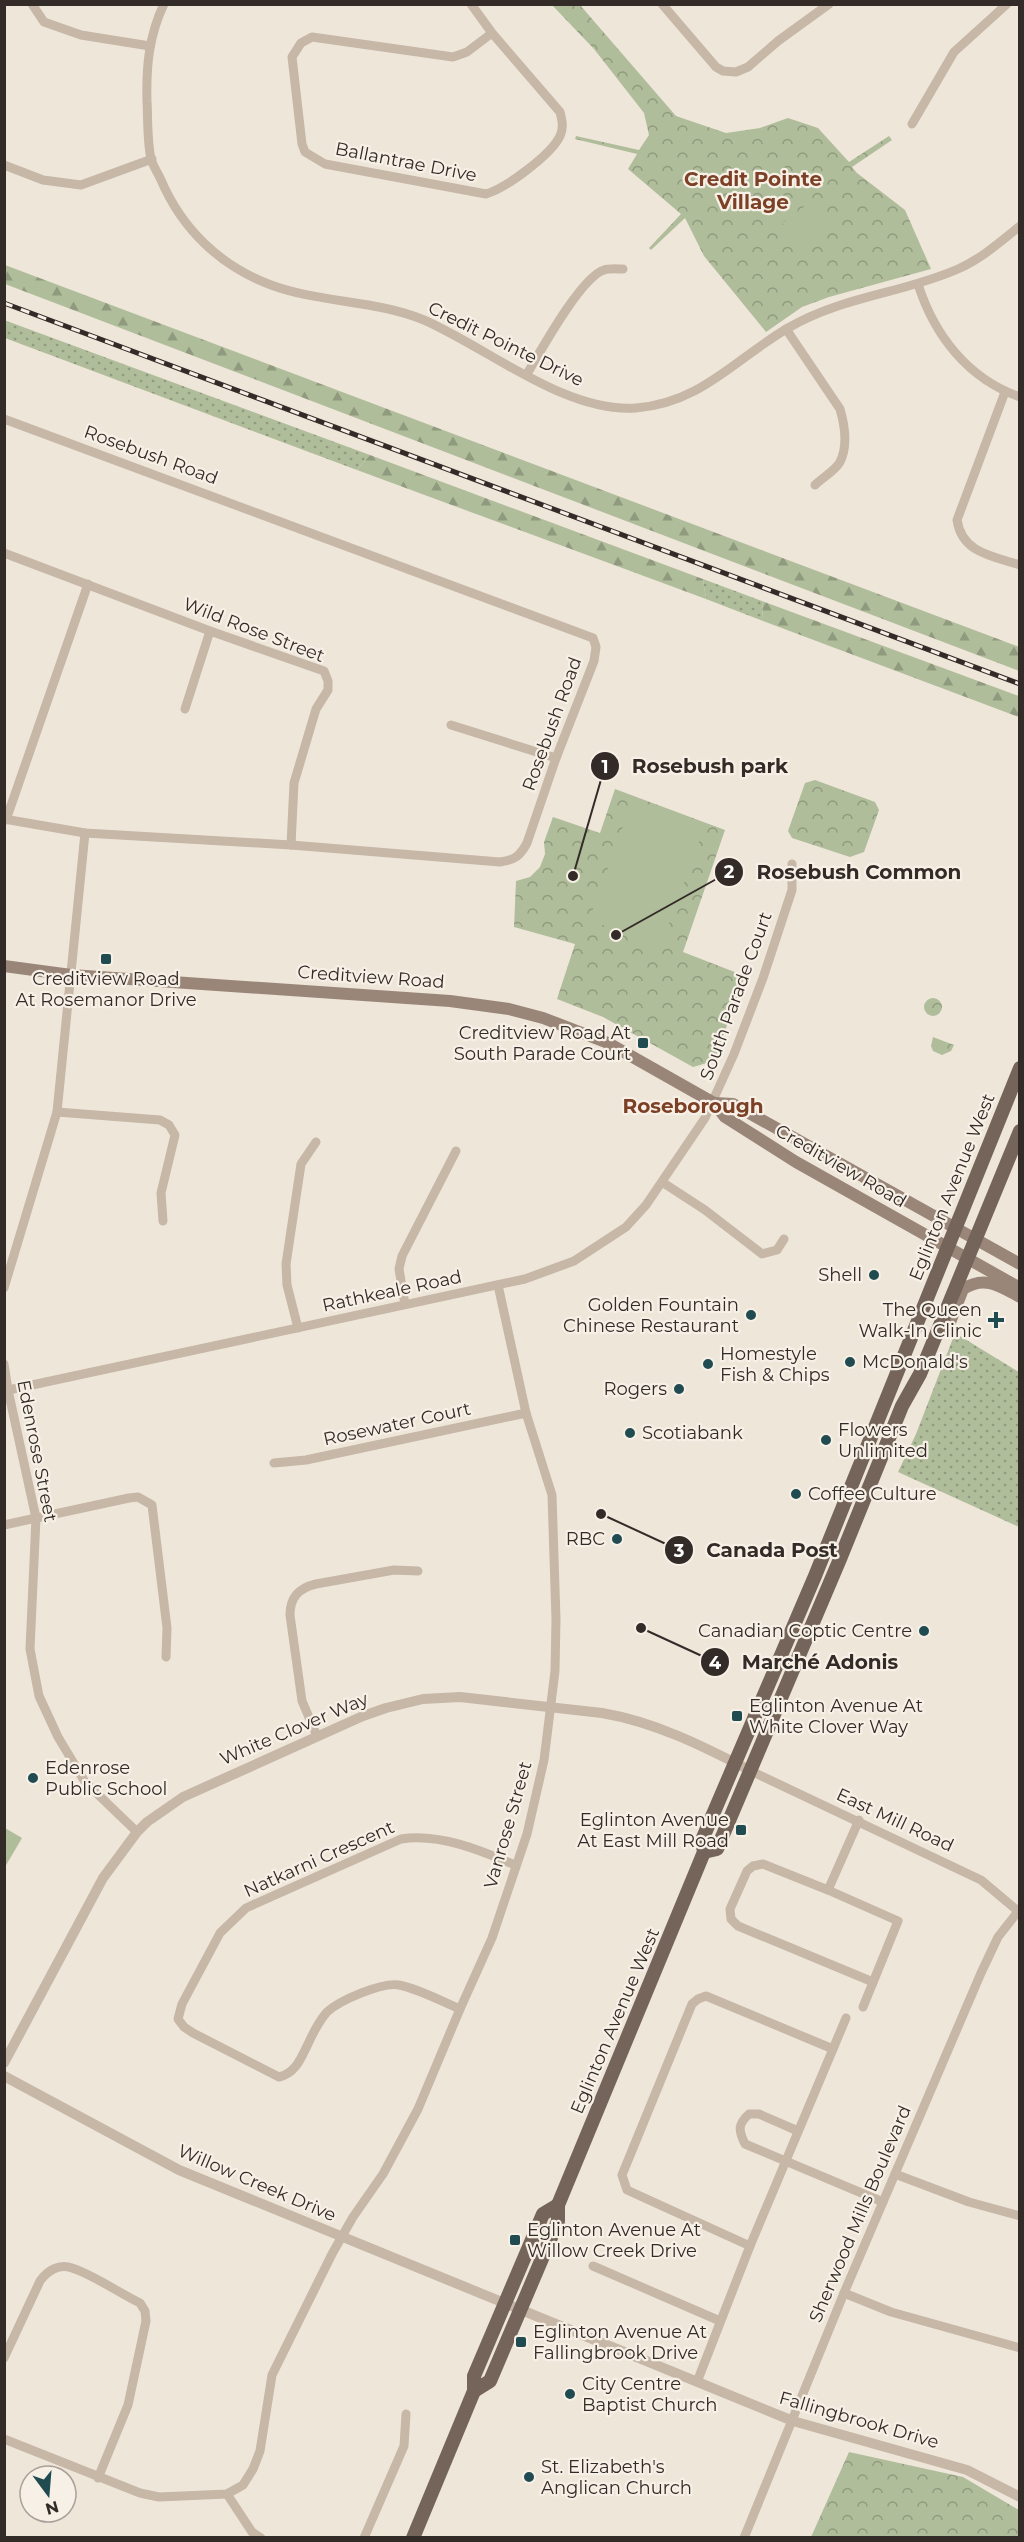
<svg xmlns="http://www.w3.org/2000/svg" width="1024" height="2542" viewBox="0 0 1024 2542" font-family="Montserrat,sans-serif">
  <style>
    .grass { fill: url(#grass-dots) }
    .forest { fill: url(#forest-firs) }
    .park { fill: url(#park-crowns) }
    .pitch { fill: #b0bd9b }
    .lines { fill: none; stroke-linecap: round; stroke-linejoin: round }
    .minor { stroke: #c6b7a7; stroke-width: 9 }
    .tertiary { stroke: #c6b7a7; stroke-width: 10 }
    .secondary { stroke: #998679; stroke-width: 12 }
    .primary { stroke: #746459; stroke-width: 14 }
    .rail-casing { stroke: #332b27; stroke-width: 5 }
    .rail { stroke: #f7f0e6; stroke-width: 3; stroke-dasharray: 9; stroke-linecap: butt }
    .poi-dot { fill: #204b51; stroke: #f7f0e6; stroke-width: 2 }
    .labels { text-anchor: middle; stroke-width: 4.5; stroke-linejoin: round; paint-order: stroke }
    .street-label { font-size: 18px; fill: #332b27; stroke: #f7f0e6 }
    .poi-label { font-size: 18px; fill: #332b27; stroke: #f7f0e6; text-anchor: start }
    .neighbourhood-label { font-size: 20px; font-weight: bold; fill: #7c4026; stroke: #f7f0e6 }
    .leader { fill: none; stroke: #332b27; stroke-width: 2 }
    .callout-dot { fill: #332b27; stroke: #f7f0e6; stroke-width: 2 }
    .mark-label { font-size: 18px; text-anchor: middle; font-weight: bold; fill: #fff }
    .callout-label { font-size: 20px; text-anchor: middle; font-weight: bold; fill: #332b27; stroke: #f7f0e6; stroke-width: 4.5; stroke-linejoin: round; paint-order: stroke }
  </style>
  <defs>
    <pattern id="grass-dots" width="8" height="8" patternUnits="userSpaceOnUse" patternTransform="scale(1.5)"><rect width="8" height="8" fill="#b0bd9b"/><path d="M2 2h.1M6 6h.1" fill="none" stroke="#909a7e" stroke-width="1.8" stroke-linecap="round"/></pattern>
    <pattern id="forest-firs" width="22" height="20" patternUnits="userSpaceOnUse" patternTransform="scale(1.5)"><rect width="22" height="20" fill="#b0bd9b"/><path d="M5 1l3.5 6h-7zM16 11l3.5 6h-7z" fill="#909a7e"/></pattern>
    <pattern id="park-crowns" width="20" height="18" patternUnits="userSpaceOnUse" patternTransform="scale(1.5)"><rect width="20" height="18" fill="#b0bd9b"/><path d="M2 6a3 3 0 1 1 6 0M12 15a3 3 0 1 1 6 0" fill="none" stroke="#909a7e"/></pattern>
  </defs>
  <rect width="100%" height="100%" fill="#efe6da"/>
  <g class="grass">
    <path d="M4,320L370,455L357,470L5,338Z"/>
    <path d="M703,579L762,601L763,621L706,599Z"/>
    <path d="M955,1333L1019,1372V1527L898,1472L916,1434Z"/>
  </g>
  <g class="forest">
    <path d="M5,265L1019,647V671L5,284Z"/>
    <path d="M370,455L703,579L706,599L357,470Z"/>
    <path d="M762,601L1019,696V717L763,621Z"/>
  </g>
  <g class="park">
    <path d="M552,5H580L676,116L726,133L760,128L788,118L818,128L849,162L889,136L892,140L852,167L857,173L905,210L931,269L829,297L802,307L766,332L704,256L685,218L651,250L649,248L681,214L628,169L637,154L575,139L576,136L639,150L649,135L644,113L594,49Z"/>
    <path d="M815,780L875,802L879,810L864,852L850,857L792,838L788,831L805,783Z"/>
    <path d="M615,789L725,830L683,952L745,976L714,1061L693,1067L603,1017L557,999L575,944L514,927L516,881L530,877L540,867L545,854L544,842L553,817L600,833Z"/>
    <circle cx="933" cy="1007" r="9"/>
    <path d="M933,1037L954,1045L951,1051L942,1055L933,1051L931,1046Z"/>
    <path d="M849,2452L963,2477L1019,2510V2537H811Z"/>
  </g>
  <g class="pitch">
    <path d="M811,202L831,230L818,239L798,211Z"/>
    <path d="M795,214L815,242L802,251L782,223Z"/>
    <path d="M633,799L705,825L661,946L589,920Z"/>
    <path d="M5,1828L22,1838L5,1867Z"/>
  </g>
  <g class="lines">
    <g class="minor">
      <path d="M32,4L44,22L81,35L150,46"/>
      <path d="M164,4C149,35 146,67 147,101C148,119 147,140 151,159C153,166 158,173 161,180C182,229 220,266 271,285C320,303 376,300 424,320C488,348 565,413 636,408C701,403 735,359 788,328C843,296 901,294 958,269C981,259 1000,242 1020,226"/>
      <path d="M471,4L492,33L560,112C562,120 564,128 560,136C551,155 506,188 486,194L325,164L305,152L302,144L292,57L301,43L312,37L453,57L467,52L492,33"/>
      <path d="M662,4L716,67L723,71L736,72L748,67L778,41L829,4"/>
      <path d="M912,124L954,52L1007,4"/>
      <path d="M4,165L43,180L81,185L152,159"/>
      <path d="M918,284C934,335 968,379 1020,397"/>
      <path d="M786,329L840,409C845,426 848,446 840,462C836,470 822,478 815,485"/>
      <path d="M527,374C540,352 581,277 604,270C609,268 618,269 623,269"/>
      <path d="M1005,392L957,520C962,553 992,556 1020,565"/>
      <path d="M4,419L593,638L596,647L594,661L556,758L527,843C520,856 515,860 500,862L291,845L85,833L4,819"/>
      <path d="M4,553L210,631L324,671L328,681V690L316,709L294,783L291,845"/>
      <path d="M185,709L210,631"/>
      <path d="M451,725L556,758"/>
      <path d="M6,820L88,584"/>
      <path d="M57,1112L160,1120L169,1125L175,1135L161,1193L163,1221"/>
      <path d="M662,1182L705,1210L762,1254L777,1250L784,1239"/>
      <path d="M4,1288L57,1112L85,833"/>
      <path d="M405,1304L399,1269L402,1256L456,1151"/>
      <path d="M298,1328L287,1285L286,1264L301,1164L316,1142"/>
      <path d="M4,1364L8,1390L36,1518L30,1649L39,1696L58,1737L85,1782L137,1832"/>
      <path d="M4,1391L525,1279L574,1261L626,1227L646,1205L705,1118L734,1054L763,978L792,890V864"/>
      <path d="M274,1463L306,1460L526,1413"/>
      <path d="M4,1525L129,1498L138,1497L152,1505L167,1628L166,1657"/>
      <path d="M317,1736L302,1701L290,1615C290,1597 299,1588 316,1584L394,1570L418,1571"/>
      <path d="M751,1771L981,1880L1018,1911"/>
      <path d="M859,1820L828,1890L763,1864L753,1866L747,1871L730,1909L731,1919L738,1926L873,1982"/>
      <path d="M828,1890L898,1921L863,2007"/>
      <path d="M706,1996L833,2049L750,2246L627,2190L622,2175L692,2004L698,1999Z"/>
      <path d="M460,2009C441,2001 419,1989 399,1985C382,1982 340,2000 327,2012C319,2021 313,2033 308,2044C301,2058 296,2073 279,2077L193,2033L184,2027L178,2019L182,2004L220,1933L246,1908L401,1839C439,1833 480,1850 515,1865"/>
      <path d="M833,2049L846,2018"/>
      <path d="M798,2131L759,2114H749C738,2124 738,2130 745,2144L883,2202"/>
      <path d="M895,2174L969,2202L1020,2216"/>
      <path d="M593,2266L720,2321"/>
      <path d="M844,2293L891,2312L1020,2348"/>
      <path d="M4,2358L40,2281C47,2271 59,2263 72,2268C94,2275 119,2293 140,2303L145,2311L146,2321L128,2405L98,2478"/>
      <path d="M697,2382L750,2246"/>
      <path d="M4,2439L140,2493L159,2497L227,2494L243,2485L253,2469L260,2451L272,2375L332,2254L353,2217L383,2174L418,2109L460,2009L492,1938L527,1834L544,1760L555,1671L556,1619L552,1495L526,1413L498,1285"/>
      <path d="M227,2494L252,2532L261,2538"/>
      <path d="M364,2538L404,2446L406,2414"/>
      <path d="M744,2538L844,2293L981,1973L998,1937L1020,1909"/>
    </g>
    <g class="tertiary">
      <path d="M4,2063L103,1878L137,1832L147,1822L183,1797L363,1716L386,1708L423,1699L460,1697L602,1713C655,1722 703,1746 751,1771"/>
      <path d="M4,2076L179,2170L793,2421L967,2470L1020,2497"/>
    </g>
    <g class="secondary">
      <path d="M4,966L71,975L450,1001L509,1009L543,1018L608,1043L714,1103L725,1117L796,1162L1020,1288"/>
      <path d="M714,1103L733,1104L1020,1264"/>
      <path d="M937,1333L947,1330L963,1289C985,1275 1000,1286 1020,1297"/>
    </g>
    <g class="primary">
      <path d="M704,1852L717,1849L840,1559L902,1406L920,1374L1020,1131"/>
      <path d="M474,2391L490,2381L558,2221V2205L704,1852L702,1840L815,1576L1020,1068"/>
      <path d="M413,2538L474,2391V2376L543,2214L558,2205"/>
    </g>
    <g class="rail-casing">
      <path id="rail" d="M4,303L1020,684"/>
    </g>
    <use href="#rail" class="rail"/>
  </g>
  <g class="poi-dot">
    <rect x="100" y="953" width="12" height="12" rx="3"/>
    <rect x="637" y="1037" width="12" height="12" rx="3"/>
    <circle cx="874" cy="1275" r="6"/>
    <circle cx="751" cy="1315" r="6"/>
    <path d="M993 1311h6v6h6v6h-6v6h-6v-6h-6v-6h6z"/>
    <circle cx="850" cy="1362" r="6"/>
    <circle cx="708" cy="1364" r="6"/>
    <circle cx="679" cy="1389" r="6"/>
    <circle cx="630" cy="1433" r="6"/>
    <circle cx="826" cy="1440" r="6"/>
    <circle cx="796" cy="1494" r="6"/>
    <circle cx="617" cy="1539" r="6"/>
    <circle cx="924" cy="1631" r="6"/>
    <rect x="731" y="1710" width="12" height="12" rx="3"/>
    <circle cx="33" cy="1778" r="6"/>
    <rect x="735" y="1824" width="12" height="12" rx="3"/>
    <rect x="509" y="2234" width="12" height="12" rx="3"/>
    <rect x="515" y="2336" width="12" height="12" rx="3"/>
    <circle cx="570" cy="2394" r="6"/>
    <circle cx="529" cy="2477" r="6"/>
  </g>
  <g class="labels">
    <g class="street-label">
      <text transform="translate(406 162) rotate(11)" y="6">Ballantrae Drive</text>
      <text transform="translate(506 344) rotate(26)" y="6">Credit Pointe Drive</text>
      <text transform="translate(151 455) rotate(20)" y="6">Rosebush Road</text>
      <text transform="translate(254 630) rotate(21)" y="6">Wild Rose Street</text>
      <text transform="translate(552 724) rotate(-70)" y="6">Rosebush Road</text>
      <text transform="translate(371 977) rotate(4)" y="6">Creditview Road</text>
      <text transform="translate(736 996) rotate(-70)" y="6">South Parade Court</text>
      <text transform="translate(841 1166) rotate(30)" y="6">Creditview Road</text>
      <text transform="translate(952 1187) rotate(-68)" y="6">Eglinton Avenue West</text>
      <text transform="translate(392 1291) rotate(-12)" y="6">Rathkeale Road</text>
      <text transform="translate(397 1424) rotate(-12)" y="6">Rosewater Court</text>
      <text transform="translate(37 1451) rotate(79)" y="6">Edenrose Street</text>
      <text transform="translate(294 1729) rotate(-23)" y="6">White Clover Way</text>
      <text transform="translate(895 1820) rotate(25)" y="6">East Mill Road</text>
      <text transform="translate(508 1825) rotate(-74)" y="6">Vanrose Street</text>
      <text transform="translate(319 1859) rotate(-24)" y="6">Natkarni Crescent</text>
      <text transform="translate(615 2021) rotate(-67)" y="6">Eglinton Avenue West</text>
      <text transform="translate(257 2183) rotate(23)" y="6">Willow Creek Drive</text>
      <text transform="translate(860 2214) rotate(-67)" y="6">Sherwood Mills Boulevard</text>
      <text transform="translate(859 2420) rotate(16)" y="6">Fallingbrook Drive</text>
    </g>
    <g class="poi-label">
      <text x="106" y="985" text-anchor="middle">Creditview Road<tspan x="106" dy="21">At Rosemanor Drive</tspan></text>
      <text x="631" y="1039" text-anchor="end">Creditview Road At<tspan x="631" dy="21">South Parade Court</tspan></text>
      <text x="862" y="1281" text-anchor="end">Shell</text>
      <text x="739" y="1311" text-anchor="end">Golden Fountain<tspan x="739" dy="21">Chinese Restaurant</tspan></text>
      <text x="982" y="1316" text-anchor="end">The Queen<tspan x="982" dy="21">Walk-In Clinic</tspan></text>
      <text x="720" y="1360">Homestyle<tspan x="720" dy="21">Fish &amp; Chips</tspan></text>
      <text x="862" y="1368">McDonald's</text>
      <text x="667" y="1395" text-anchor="end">Rogers</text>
      <text x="838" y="1436">Flowers<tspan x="838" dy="21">Unlimited</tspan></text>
      <text x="642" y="1439">Scotiabank</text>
      <text x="808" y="1500">Coffee Culture</text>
      <text x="605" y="1545" text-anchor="end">RBC</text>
      <text x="912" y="1637" text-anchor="end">Canadian Coptic Centre</text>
      <text x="749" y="1712">Eglinton Avenue At<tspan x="749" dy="21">White Clover Way</tspan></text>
      <text x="45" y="1774">Edenrose<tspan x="45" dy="21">Public School</tspan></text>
      <text x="729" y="1826" text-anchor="end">Eglinton Avenue<tspan x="729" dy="21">At East Mill Road</tspan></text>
      <text x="527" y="2236">Eglinton Avenue At<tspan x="527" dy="21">Willow Creek Drive</tspan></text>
      <text x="533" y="2338">Eglinton Avenue At<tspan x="533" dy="21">Fallingbrook Drive</tspan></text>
      <text x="582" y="2390">City Centre<tspan x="582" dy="21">Baptist Church</tspan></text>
      <text x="541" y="2473">St. Elizabeth's<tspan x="541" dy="21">Anglican Church</tspan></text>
    </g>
    <g class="neighbourhood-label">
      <text x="753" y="186">Credit Pointe<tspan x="753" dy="23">Village</tspan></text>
      <text x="693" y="1113">Roseborough</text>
    </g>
  </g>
  <path class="leader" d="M573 876L605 766M616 935L729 872M601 1514L679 1550M641 1628L715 1662"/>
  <g class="callout-dot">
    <circle cx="573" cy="876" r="6"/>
    <circle cx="616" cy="935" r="6"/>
    <circle cx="601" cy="1514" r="6"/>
    <circle cx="641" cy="1628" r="6"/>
    <circle cx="605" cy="766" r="15"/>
    <circle cx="729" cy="872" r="15"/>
    <circle cx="679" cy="1550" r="15"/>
    <circle cx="715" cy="1662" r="15"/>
  </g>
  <g class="mark-label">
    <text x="605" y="773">1</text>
    <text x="729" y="878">2</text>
    <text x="679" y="1557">3</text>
    <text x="715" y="1669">4</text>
  </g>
  <g class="callout-label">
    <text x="710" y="773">Rosebush park</text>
    <text x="859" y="879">Rosebush Common</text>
    <text x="772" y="1557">Canada Post</text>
    <text x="820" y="1669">Marché Adonis</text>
  </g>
  <rect width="1024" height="2542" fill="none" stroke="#332b27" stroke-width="12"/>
  <g transform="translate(48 2494) rotate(164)"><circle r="28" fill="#f7f0e6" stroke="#a9a19a" stroke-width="1.5"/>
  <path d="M0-4.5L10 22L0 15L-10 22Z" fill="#204b51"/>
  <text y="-9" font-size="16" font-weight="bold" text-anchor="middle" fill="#332b27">N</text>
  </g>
</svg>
